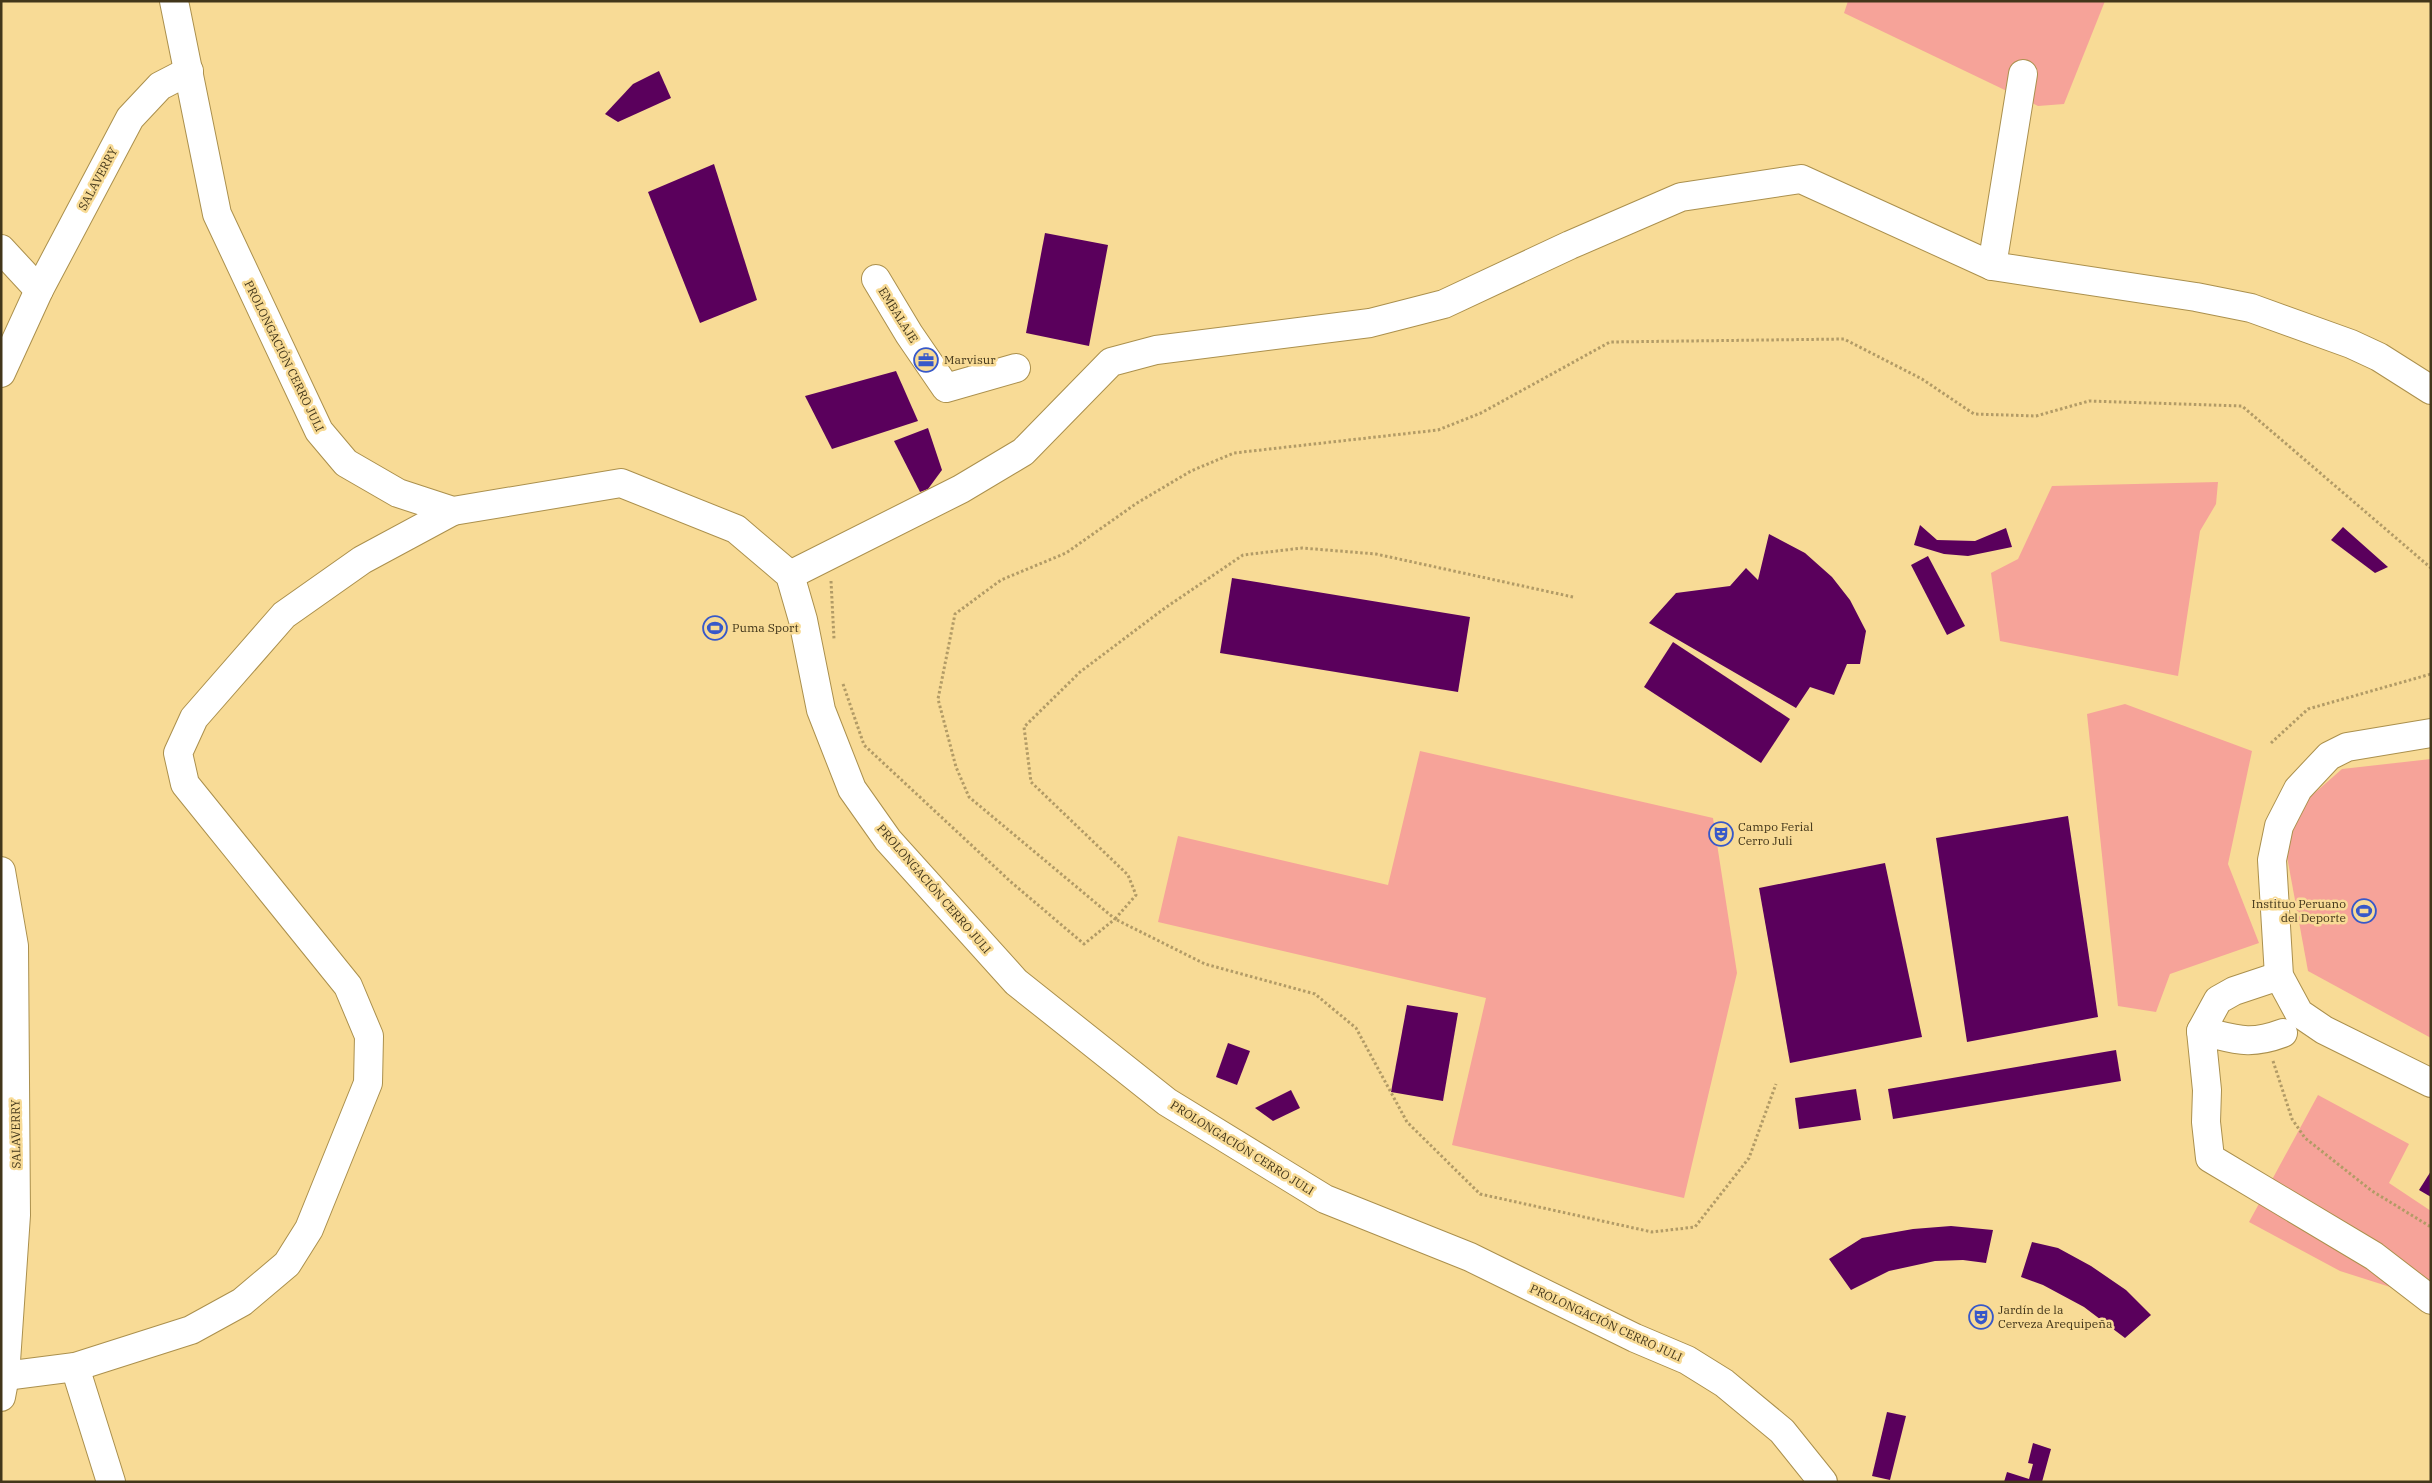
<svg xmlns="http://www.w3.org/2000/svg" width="2432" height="1483" viewBox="0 0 2432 1483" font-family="'IBM Plex Serif',serif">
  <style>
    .green { fill: #f6a399 }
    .building { fill: #5a005c }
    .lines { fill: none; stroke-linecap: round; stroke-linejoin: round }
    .minor-casing { stroke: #ab904d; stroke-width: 30 }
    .path { stroke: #b29b66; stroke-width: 3; stroke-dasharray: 2.5 2.5; stroke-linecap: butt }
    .minor { stroke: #fff; stroke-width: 28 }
    .labels { text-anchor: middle; stroke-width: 5; stroke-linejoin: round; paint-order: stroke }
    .street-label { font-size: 12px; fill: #42361a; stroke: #f8db96 }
    .poi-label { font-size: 12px; fill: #42361a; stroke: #f8db96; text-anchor: start }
  </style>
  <rect width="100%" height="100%" fill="#f8db96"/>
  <g class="green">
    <path d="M1848,1H2105L2064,104L2038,106L1844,13Z"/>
    <path d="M2218,482L2216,504L2200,531L2178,676L2000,641L1991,573L2018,559L2052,486Z"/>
    <path d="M2125,704L2252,751L2228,864L2259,943L2170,974L2156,1012L2118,1006L2087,714Z"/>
    <path d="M1420,751L1713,818L1737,973L1684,1198L1452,1145L1486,998L1158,922L1178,836L1388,885Z"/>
    <path d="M2431,759V1038L2308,971L2286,851L2302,804L2342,769Z"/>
    <path d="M2318,1095L2409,1144L2389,1183L2431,1211V1300L2340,1271L2249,1222Z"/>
  </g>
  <g class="building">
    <path d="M659,71L671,98L618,122L605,114L633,84Z"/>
    <path d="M714,164L757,300L700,323L648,192Z"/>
    <path d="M1045,233L1108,245L1089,346L1026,333Z"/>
    <path d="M896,371L918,421L832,449L805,396Z"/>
    <path d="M928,428L942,470L928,489L920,492L894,441Z"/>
    <path d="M1920,525L1937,540L1975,541L2006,528L2012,547L1968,556L1944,554L1914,545Z"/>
    <path d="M2343,527L2388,567L2375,573L2331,540Z"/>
    <path d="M1769,534L1805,553L1832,577L1850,600L1866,631L1860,664H1847L1834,695L1810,687L1796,708L1649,623L1676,593L1730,586L1746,568L1758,580Z"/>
    <path d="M1928,556L1965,626L1947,635L1911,565Z"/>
    <path d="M1232,578L1470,617L1458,692L1220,653Z"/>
    <path d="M1673,642L1790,719L1761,763L1644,687Z"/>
    <path d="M2068,816L2098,1017L1967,1042L1936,838Z"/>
    <path d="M1885,863L1922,1037L1790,1063L1759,888Z"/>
    <path d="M1407,1005L1458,1013L1443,1101L1391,1092Z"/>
    <path d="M1228,1043L1250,1051L1237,1085L1216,1077Z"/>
    <path d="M2116,1050L2121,1081L1893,1119L1888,1089Z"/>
    <path d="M1856,1089L1861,1120L1799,1129L1795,1098Z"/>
    <path d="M1291,1090L1300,1108L1273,1121L1255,1108Z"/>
    <path d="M2431,1171V1197L2419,1190Z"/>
    <path d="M1951,1226L1993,1230L1986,1263L1963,1260L1935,1261L1889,1271L1851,1290L1829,1259L1862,1238L1913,1229Z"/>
    <path d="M2032,1242L2058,1248L2091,1266L2126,1290L2151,1315L2125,1338L2084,1307L2043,1285L2021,1277Z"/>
    <path d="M1887,1412L1906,1416L1890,1480L1872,1476Z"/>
    <path d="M2033,1443L2051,1449L2042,1482H2004L2007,1472L2029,1479L2033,1464L2028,1463Z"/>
  </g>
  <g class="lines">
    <g class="minor-casing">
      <g id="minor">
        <path d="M174,1L217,214L319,431L346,463L398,493L453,511L621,483L736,529L790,575L803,620L821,710L852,789L888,840L1016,982L1167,1102L1325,1199L1470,1257L1635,1338L1687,1360L1724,1383L1782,1431L1823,1482"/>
        <path d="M1,249L39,290"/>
        <path d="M1992,266L2023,74"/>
        <path d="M876,279L909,334L946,388L1016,368"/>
        <path d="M1,373L39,290L130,118L160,86L189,71"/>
        <path d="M790,575L961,489L1023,452L1111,362L1156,350L1370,323L1444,304L1570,245L1681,197L1801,179L1992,266L2196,297L2251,308L2351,344L2379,357L2431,390"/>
        <path d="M2431,733L2347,747L2329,756L2298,789L2279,826L2272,860L2279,976L2299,1013L2324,1030L2431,1083"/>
        <path d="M1,871L14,946L16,1215L5,1376L1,1397"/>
        <path d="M2279,976L2234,991L2218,1000L2201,1031L2207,1090L2206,1122L2210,1158L2374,1256L2431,1300"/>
        <path d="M2201,1031C2236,1039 2248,1046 2283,1033"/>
        <path d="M75,1367L111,1482"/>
        <path d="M5,1376L75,1367L191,1330L242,1302L287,1264L309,1229L368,1083L369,1036L348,986L185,784L178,753L194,718L284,615L362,560L453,511"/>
      </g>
    </g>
    <g class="path">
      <path d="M831,581L834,639"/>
      <path d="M1573,597L1376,554L1302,548L1243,555L1165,608L1080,672L1024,727L1031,782L1128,875L1136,895L1115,919L1205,964L1315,994L1356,1028L1407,1122L1480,1194L1652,1232L1695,1227L1749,1158L1776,1084"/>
      <path d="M843,684L864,745L1011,882L1084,944L1115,919L969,797L956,767L938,699L955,614L1001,580L1066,553L1137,503L1191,471L1234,453L1438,430L1481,413L1610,342L1844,339L1922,379L1974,414L2036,416L2089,401L2242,406L2431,568"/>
      <path d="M2271,743L2308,709L2431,674"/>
      <path d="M2273,1061L2292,1119L2305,1138L2372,1191L2431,1227"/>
    </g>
    <use href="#minor" class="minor"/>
  </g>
  <defs>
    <g id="office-ring" transform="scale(1.25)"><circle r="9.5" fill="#f8db96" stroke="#3758c9" stroke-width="1.5"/><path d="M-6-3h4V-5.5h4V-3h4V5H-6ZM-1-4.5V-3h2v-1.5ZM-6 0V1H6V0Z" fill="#3758c9"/></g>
    <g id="stadium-ring" transform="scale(1.25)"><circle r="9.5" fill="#f8db96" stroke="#3758c9" stroke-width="1.5"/><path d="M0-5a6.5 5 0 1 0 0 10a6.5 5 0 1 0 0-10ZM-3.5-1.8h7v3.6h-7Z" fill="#3758c9"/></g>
    <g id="theatre-ring" transform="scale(1.25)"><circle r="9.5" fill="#f8db96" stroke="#3758c9" stroke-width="1.5"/><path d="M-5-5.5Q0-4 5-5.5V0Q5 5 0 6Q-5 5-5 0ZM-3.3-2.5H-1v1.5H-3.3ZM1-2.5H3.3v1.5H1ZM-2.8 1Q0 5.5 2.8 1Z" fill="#3758c9"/></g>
  </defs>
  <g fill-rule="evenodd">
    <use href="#office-ring" x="926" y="360"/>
    <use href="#stadium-ring" x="715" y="628"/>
    <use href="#theatre-ring" x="1721" y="834"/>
    <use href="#stadium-ring" x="2364" y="911"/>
    <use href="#theatre-ring" x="1981" y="1317"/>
  </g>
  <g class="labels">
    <g class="street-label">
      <text transform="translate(98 179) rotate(-62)" y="4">SALAVERRY</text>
      <text transform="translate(898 315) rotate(58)" y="4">EMBALAJE</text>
      <text transform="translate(284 356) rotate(64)" y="4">PROLONGACIÓN CERRO JULI</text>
      <text transform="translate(934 889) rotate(49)" y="4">PROLONGACIÓN CERRO JULI</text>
      <text transform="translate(16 1134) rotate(-91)" y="4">SALAVERRY</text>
      <text transform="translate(1242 1148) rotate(32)" y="4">PROLONGACIÓN CERRO JULI</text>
      <text transform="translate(1606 1323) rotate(25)" y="4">PROLONGACIÓN CERRO JULI</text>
    </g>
    <g class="poi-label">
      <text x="944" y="364">Marvisur</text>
      <text x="732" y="632">Puma Sport</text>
      <text x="1738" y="831">Campo Ferial<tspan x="1738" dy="14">Cerro Juli</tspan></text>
      <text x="2346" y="908" text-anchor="end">Instituo Peruano<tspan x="2346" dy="14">del Deporte</tspan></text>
      <text x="1998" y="1314">Jardín de la<tspan x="1998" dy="14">Cerveza Arequipeña</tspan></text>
    </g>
  </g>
  <rect width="2432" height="1483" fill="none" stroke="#42361a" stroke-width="5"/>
</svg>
